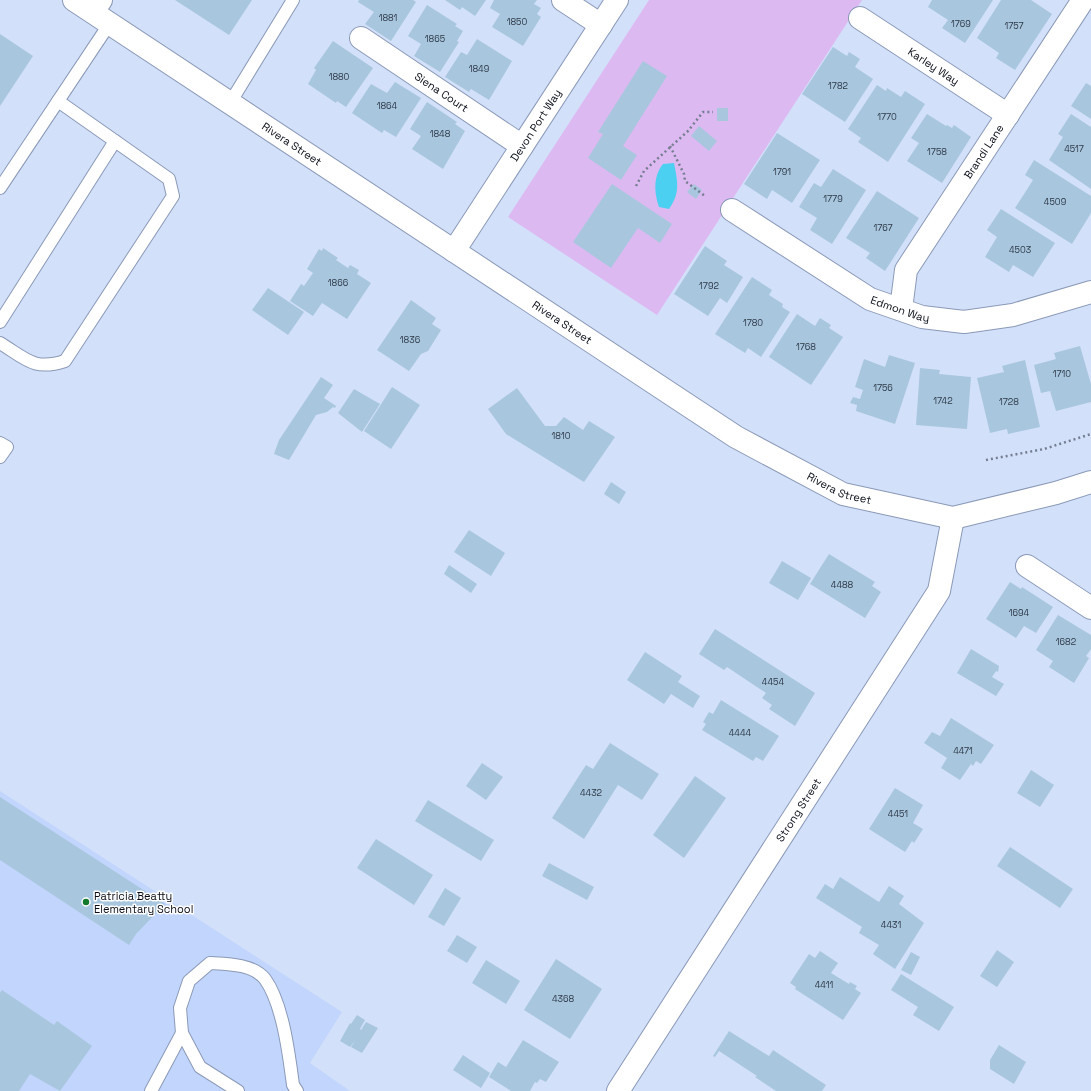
<svg xmlns="http://www.w3.org/2000/svg" width="1091" height="1091" viewBox="0 0 1091 1091" font-family="'Space Grotesk',sans-serif">
  <style>
    .built { fill: #c2d5fc }
    .green { fill: #ddb9f2 }
    .water { fill: #4bd0f1 }
    .building { fill: #a8c7df }
    .lines { fill: none; stroke-linecap: round; stroke-linejoin: round }
    .lane-casing { stroke: #8a99b7; stroke-width: 14 }
    .street-casing { stroke: #8a99b7; stroke-width: 24 }
    .secondary-casing { stroke: #8a99b7; stroke-width: 24 }
    .path { stroke: #757e91; stroke-width: 2.5; stroke-dasharray: 2 3; stroke-linecap: butt }
    .lane { stroke: #fff; stroke-width: 12 }
    .street { stroke: #fff; stroke-width: 22 }
    .secondary { stroke: #fff; stroke-width: 22 }
    .poi-dot { fill: #13792c; stroke: #fff; stroke-width: 1.5 }
    .labels { text-anchor: middle; stroke-width: 3; stroke-linejoin: round; paint-order: stroke }
    .number-label { font-size: 9px; fill: #2f3a48 }
    .street-label { font-size: 11px; fill: #070b16; stroke: #fff }
    .poi-label { font-size: 11px; fill: #070b16; stroke: #fff; text-anchor: start }
  </style>
  <rect width="100%" height="100%" fill="#d3e0fa"/>
  <path class="built" d="M0,791L342,1012L310,1063L350,1091H0Z"/>
  <path class="green" d="M649,0H862L657,315L508,217Z"/>
  <path class="water" d="M674,163C678,183 680,193 669,209L659,207C654,193 653,176 663,164Z"/>
  <g class="building">
    <path d="M175,0H252L229,35Z"/>
    <path d="M359,0H413L416,2L391,41L365,24L374,12L358,2Z"/>
    <path d="M445,0H486L475,16L462,7L460,10Z"/>
    <path d="M494,0H537L534,4L541,8L537,14L541,17L523,46L492,27L500,14L490,8Z"/>
    <path d="M932,0H993L965,43L942,28L948,20L928,7Z"/>
    <path d="M1001,0H1031L1052,14L1015,70L996,58L999,53L977,38Z"/>
    <path d="M427,5L457,24L455,26L463,31L457,41L459,42L440,72L414,56L421,44L408,36Z"/>
    <path d="M0,34L33,56L0,106Z"/>
    <path d="M477,39L512,61L489,100L471,89L469,92L445,77L461,52L467,55Z"/>
    <path d="M333,41L373,68L346,107L337,101L336,103L308,84L316,70L314,68Z"/>
    <path d="M833,47L847,56L849,52L860,59L855,67L873,79L845,122L802,94Z"/>
    <path d="M643,61L667,76L623,146L637,155L621,180L588,158L603,134L598,132Z"/>
    <path d="M395,82L421,98L396,137L384,130L382,133L352,113L371,84L387,93Z"/>
    <path d="M1086,83L1091,86V119L1071,106Z"/>
    <path d="M877,85L886,91L887,88L901,97L905,91L925,104L888,162L858,142L861,138L848,129Z"/>
    <path d="M427,102L457,122L455,124L465,131L443,169L412,149L421,136L410,129Z"/>
    <rect x="717" y="108" width="11" height="13"/>
    <path d="M927,114L946,126L947,125L952,128L954,125L971,137L942,183L907,161L919,143L911,138Z"/>
    <path d="M1071,114L1091,127V189L1049,160L1063,137L1058,134Z"/>
    <path d="M699,126L717,141L709,151L691,136Z"/>
    <path d="M777,133L820,160L792,203L772,190L767,199L744,184Z"/>
    <path d="M1034,160L1091,196V213L1072,244L1015,208L1033,180L1025,175Z"/>
    <path d="M833,169L866,190L832,244L810,230L817,218L799,207L814,183L821,187Z"/>
    <path d="M612,184L672,224L660,243L638,228L611,268L573,242Z"/>
    <path d="M694,184L702,190L696,199L687,192Z"/>
    <path d="M877,191L919,218L885,271L866,258L870,253L846,238Z"/>
    <path d="M1001,209L1055,243L1033,277L1013,265L1009,272L985,257L997,237L987,230Z"/>
    <path d="M705,246L727,261L724,265L743,277L727,303L720,298L708,316L674,294Z"/>
    <path d="M323,248L338,258L336,260L348,268L350,265L359,270L357,274L371,283L347,319L322,303L313,316L290,301L301,284L304,286L313,273L307,269L319,249L322,251Z"/>
    <path d="M752,277L772,290L769,295L783,304L782,307L790,312L761,357L748,348L745,353L715,334Z"/>
    <path d="M268,288L304,312L288,335L252,310Z"/>
    <path d="M411,300L436,318L432,324L441,330L428,351L421,354L409,371L377,350Z"/>
    <path d="M797,314L815,326L820,318L831,325L829,328L843,337L811,385L769,357Z"/>
    <path d="M1080,346L1091,384V402L1056,411L1050,391L1041,393L1034,365L1056,359L1054,353Z"/>
    <path d="M889,355L915,363L895,424L856,411L857,405L850,403L853,397L860,399L863,390L855,387L864,359L885,367Z"/>
    <path d="M1025,360L1040,427L1008,434L1007,429L990,433L977,378L1004,372L1002,366Z"/>
    <path d="M920,368L940,370L939,374L971,377L967,429L916,425Z"/>
    <path d="M321,377L333,385L324,398L336,406L335,408L333,407L327,412L316,415L289,460L274,454L279,440Z"/>
    <path d="M392,387L420,405L391,449L364,431Z"/>
    <path d="M517,388L545,426H556L564,417L583,430L589,421L615,437L584,482L506,434L488,409Z"/>
    <path d="M354,389L380,404L362,432L338,413Z"/>
    <path d="M611,482L626,492L619,504L604,494Z"/>
    <path d="M469,530L505,553L491,576L454,552Z"/>
    <path d="M829,554L875,582L872,586L881,592L865,618L810,584Z"/>
    <path d="M782,561L811,578L798,600L769,583Z"/>
    <path d="M449,565L477,584L471,593L444,574Z"/>
    <path d="M1010,582L1021,589L1022,587L1053,607L1036,633L1024,626L1016,638L986,619Z"/>
    <path d="M1058,615L1091,635V649L1086,656L1089,658L1074,683L1049,667L1053,661L1036,650Z"/>
    <path d="M715,629L815,693L795,726L769,709L772,705L762,698L766,693L727,667L724,670L699,654Z"/>
    <path d="M971,649L999,666L998,672L996,671L992,677L1004,684L996,696L957,673Z"/>
    <path d="M645,652L682,676L678,682L700,696L693,708L671,694L664,704L627,680Z"/>
    <path d="M721,700L779,736L763,761L756,757L753,761L702,730L706,724L703,722L709,712L713,714Z"/>
    <path d="M951,718L994,745L981,764L976,761L973,766L971,764L960,780L941,768L947,758L924,743L932,732L940,736Z"/>
    <path d="M610,743L659,774L642,800L618,785L584,839L552,818L586,765L593,769Z"/>
    <path d="M482,763L503,777L486,800L466,786Z"/>
    <path d="M1031,770L1054,785L1040,807L1017,793Z"/>
    <path d="M695,776L726,798L684,858L653,835Z"/>
    <path d="M895,788L923,805L913,823L923,829L914,843L912,841L905,852L869,829Z"/>
    <path d="M0,797L165,904L136,934L129,945L0,860Z"/>
    <path d="M428,800L494,840L481,861L415,821Z"/>
    <path d="M376,839L433,875L414,905L357,868Z"/>
    <path d="M1010,847L1073,889L1060,908L997,866Z"/>
    <path d="M549,863L594,887L587,900L542,876Z"/>
    <path d="M840,877L879,902L889,886L904,896L899,904L924,923L895,969L873,954L879,945L859,933L862,927L816,898L825,884L833,889Z"/>
    <path d="M445,888L461,898L444,926L428,917Z"/>
    <path d="M457,935L477,947L467,963L447,951Z"/>
    <path d="M997,950L1014,962L997,987L980,976Z"/>
    <path d="M820,951L838,963L831,973L849,984L850,982L857,986L855,989L861,993L843,1020L795,989L796,987L790,983L809,954L815,958Z"/>
    <path d="M911,952L920,957L911,975L901,970Z"/>
    <path d="M556,959L602,989L570,1039L524,1010Z"/>
    <path d="M486,960L520,981L506,1004L472,983Z"/>
    <path d="M901,974L954,1007L939,1031L913,1015L918,1007L891,990Z"/>
    <path d="M2,990L54,1025L57,1021L92,1046L60,1091L30,1074L19,1091H0V993Z"/>
    <path d="M357,1015L365,1020L360,1029L361,1030L366,1022L378,1028L362,1053L351,1047L355,1041L350,1047L340,1041L350,1023L351,1024Z"/>
    <path d="M729,1031L769,1056L773,1050L826,1085L822,1091H776L755,1077L757,1076L719,1051L715,1057L713,1056Z"/>
    <path d="M523,1040L559,1062L546,1082L540,1079L537,1083L535,1082L530,1091H511L489,1077L498,1062L506,1067Z"/>
    <path d="M999,1045L1026,1062L1014,1084L990,1069V1060Z"/>
    <path d="M463,1055L490,1073L481,1088L453,1070Z"/>
  </g>
  <g class="lines">
    <g class="lane-casing">
      <g id="lane">
        <path d="M230,103L293,0"/>
        <path d="M0,188L110,23"/>
        <path d="M0,322L115,141"/>
        <path d="M0,343C26,359 34,371 65,361L173,196L169,179L58,101"/>
        <path d="M0,443L7,447L0,457"/>
        <path d="M151,1091L182,1033"/>
        <path d="M238,1091L200,1067L182,1033L180,1008L189,981L210,963C228,964 253,964 265,979C283,1004 289,1055 293,1085L297,1091"/>
      </g>
    </g>
    <g class="street-casing">
      <g id="street">
        <path d="M563,0L601,25"/>
        <path d="M93,12L101,0"/>
        <path id="s1" d="M860,18L1008,115"/>
        <path id="s2" d="M361,38L522,146"/>
        <path id="s3" d="M732,210L870,299L922,317L964,322L1013,315L1091,292"/>
        <path id="s4" d="M454,251L617,0"/>
        <path id="s5" d="M901,309L906,270L1083,0"/>
        <path d="M1027,566L1091,608"/>
      </g>
    </g>
    <g class="secondary-casing">
      <g id="secondary">
        <path id="s6" d="M74,0L736,437L843,494L953,518L1056,493L1091,482"/>
        <path id="s7" d="M618,1091L939,591L953,518"/>
      </g>
    </g>
    <g class="path">
      <path d="M670,146L684,174L685,181L705,196"/>
      <path d="M636,186L644,171L688,131L703,112H713"/>
      <path d="M986,460L1044,449L1091,434"/>
    </g>
    <use href="#lane" class="lane"/>
    <use href="#street" class="street"/>
    <use href="#secondary" class="secondary"/>
  </g>
  <circle class="poi-dot" cx="86" cy="902" r="4"/>
  <g class="labels">
    <g class="number-label">
      <text x="388" y="21">1881</text>
      <text x="517" y="25">1850</text>
      <text x="961" y="27">1769</text>
      <text x="1014" y="29">1757</text>
      <text x="435" y="42">1865</text>
      <text x="479" y="72">1849</text>
      <text x="339" y="80">1880</text>
      <text x="838" y="89">1782</text>
      <text x="387" y="109">1864</text>
      <text x="887" y="120">1770</text>
      <text x="440" y="137">1848</text>
      <text x="1074" y="152">4517</text>
      <text x="937" y="155">1758</text>
      <text x="782" y="175">1791</text>
      <text x="833" y="202">1779</text>
      <text x="1055" y="205">4509</text>
      <text x="883" y="231">1767</text>
      <text x="1020" y="253">4503</text>
      <text x="338" y="286">1866</text>
      <text x="709" y="289">1792</text>
      <text x="753" y="326">1780</text>
      <text x="410" y="343">1836</text>
      <text x="806" y="350">1768</text>
      <text x="1062" y="377">1710</text>
      <text x="883" y="391">1756</text>
      <text x="943" y="404">1742</text>
      <text x="1009" y="405">1728</text>
      <text x="561" y="439">1810</text>
      <text x="842" y="588">4488</text>
      <text x="1019" y="616">1694</text>
      <text x="1066" y="645">1682</text>
      <text x="773" y="685">4454</text>
      <text x="740" y="736">4444</text>
      <text x="963" y="754">4471</text>
      <text x="591" y="796">4432</text>
      <text x="898" y="817">4451</text>
      <text x="891" y="928">4431</text>
      <text x="824" y="988">4411</text>
      <text x="563" y="1002">4368</text>
    </g>
    <g class="street-label">
      <text dy="4" stroke="none"><textPath href="#s1" startOffset="88">Karley Way</textPath></text>
      <text dy="4" stroke="none"><textPath href="#s2" startOffset="97">Siena Court</textPath></text>
      <text dy="4" stroke="none"><textPath href="#s4" startOffset="150">Devon Port Way</textPath></text>
      <text dy="4" stroke="none"><textPath href="#s6" startOffset="261">Rivera Street</textPath></text>
      <text dy="4" stroke="none"><textPath href="#s5" startOffset="181">Brandi Lane</textPath></text>
      <text dy="4" stroke="none"><textPath href="#s3" startOffset="196">Edmon Way</textPath></text>
      <text dy="4" stroke="none"><textPath href="#s6" startOffset="585">Rivera Street</textPath></text>
      <text dy="4" stroke="none"><textPath href="#s6" startOffset="909">Rivera Street</textPath></text>
      <text dy="4" stroke="none"><textPath href="#s7" startOffset="334">Strong Street</textPath></text>
    </g>
    <g class="poi-label">
      <text x="94" y="900">Patricia Beatty<tspan x="94" dy="13">Elementary School</tspan></text>
    </g>
  </g>
</svg>
